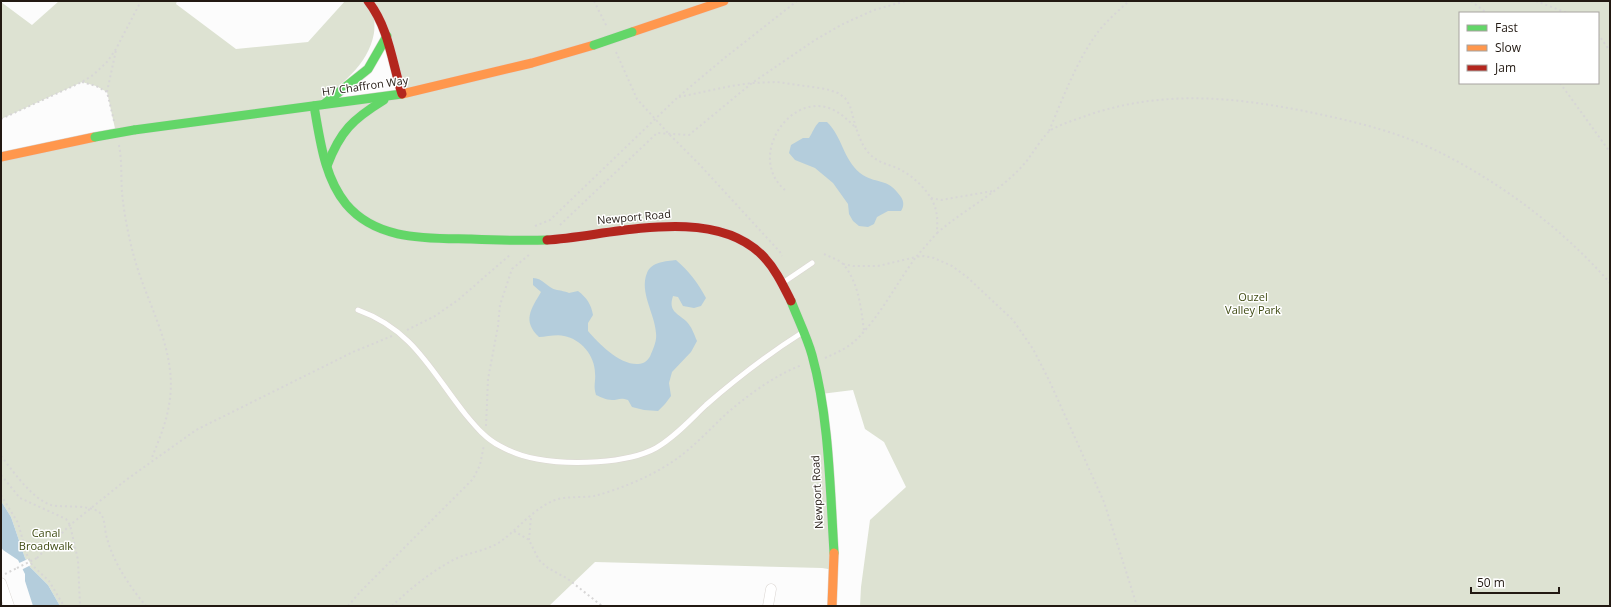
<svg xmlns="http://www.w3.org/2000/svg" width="1611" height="607" viewBox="0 0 1611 607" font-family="'Open Sans',sans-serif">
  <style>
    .green { fill: #dde2d2; fill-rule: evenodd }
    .water { fill: #b4cddc }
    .pier { fill: #fcfcfc }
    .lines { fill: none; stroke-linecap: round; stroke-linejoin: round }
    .lane-casing { stroke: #dcd7d3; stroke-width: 6 }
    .street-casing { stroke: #dcd7d3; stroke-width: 11 }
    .fast-casing { stroke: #dcd7d3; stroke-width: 10 }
    .slow-casing { stroke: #dcd7d3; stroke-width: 10 }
    .jam-casing { stroke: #dcd7d3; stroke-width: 10 }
    .path { stroke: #d7d6d6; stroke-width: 2; stroke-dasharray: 2 3; stroke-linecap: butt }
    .lane { stroke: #fff; stroke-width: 5 }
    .street { stroke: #fff; stroke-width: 10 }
    .fast { stroke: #63d668; stroke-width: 9 }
    .slow { stroke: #ff974d; stroke-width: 9 }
    .jam { stroke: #b3261e; stroke-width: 9 }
    .fast-bridge-casing { stroke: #dcd7d3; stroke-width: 10; stroke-linecap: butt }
    .path-bridge { stroke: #d7d6d6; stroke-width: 2; stroke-dasharray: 2 3; stroke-linecap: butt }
    .fast-bridge { stroke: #63d668; stroke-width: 9 }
    .labels { text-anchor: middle; stroke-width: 3; stroke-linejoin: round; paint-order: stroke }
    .street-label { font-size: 11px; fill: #221912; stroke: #fff }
    .park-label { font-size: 11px; fill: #3e4a12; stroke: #fff }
  </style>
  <rect width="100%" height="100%" fill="#fcfcfc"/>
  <path class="green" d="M59,1H177L176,4L236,49L308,42L345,1H1610V606H860L861,587L870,520L906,487L884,442L865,429L853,390L821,394L834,570L822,568L595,562L549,606H60L48,585L30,567L25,558L11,517L1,501V157L116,133L107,92L96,86L82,82L1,119V2L32,25ZM374,9L402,94L315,105C339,85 368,67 374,33C375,26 374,17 374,9ZM1460,13H1598V83H1460Z"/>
  <g class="water">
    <path d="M819,122H827C842,136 843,159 860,173C875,185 887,176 901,197C904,202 904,206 901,211H888L877,217L874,224L868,227L859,226L853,221L849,214L848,204L833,183L815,168L795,160L789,153L791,145L803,138H809C813,132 814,127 819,122Z"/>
    <path d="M676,260C689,271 698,283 706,298L701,306L694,308L683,306L678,297L673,296C668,311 677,313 686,321C692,327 694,334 697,341L691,352L672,372L669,383L671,396L665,404L658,411L644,410L632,407L628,400C620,397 618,400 612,400C606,400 601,397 596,395C593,385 596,382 595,373C595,356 581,339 564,336C557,334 546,337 539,337C522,321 531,309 541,292L533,285V278C543,278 547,288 557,290C562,291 564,291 569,293L578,291C587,298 591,304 593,315L588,323V331C599,344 620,365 638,364C644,364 649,360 651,354C654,347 657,340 656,333C655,314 639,292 647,273C651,262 666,261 676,260Z"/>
    <path d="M1,501L11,517L25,558L30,567L48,585L60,606H33L25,581V574L18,560L3,550L1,547Z"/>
  </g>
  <path class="pier" d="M28,559L31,565L21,570L17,564Z"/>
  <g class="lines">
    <g class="lane-casing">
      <g id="lane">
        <path d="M784,282L812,263"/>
        <path d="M358,310C414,330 432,373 466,415C476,427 486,439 500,446C511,452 524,457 537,459C569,465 627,464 656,448C675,437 690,420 706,405C737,378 768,354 803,332"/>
      </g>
    </g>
    <g class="street-casing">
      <g id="street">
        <path d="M1,583L9,606"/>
        <path d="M768,606L771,589"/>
      </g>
    </g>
    <g class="fast-casing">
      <g id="fast">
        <path d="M324,104L368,69L387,36"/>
        <path d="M314,106C320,139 324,177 346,204C377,241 427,238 471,239C496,240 522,241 547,240"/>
        <path d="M134,130L402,94"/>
        <path d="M327,166C340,131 353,119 384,100"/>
        <path d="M791,301C798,319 807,337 812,355C829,416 830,489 834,553"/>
      </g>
    </g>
    <g class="slow-casing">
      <g id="slow">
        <path d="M632,32L724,1"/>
        <path d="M402,94L532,63L594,45"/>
        <path d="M1,157L95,137"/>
        <path d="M832,606L834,553"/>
      </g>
    </g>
    <g class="jam-casing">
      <g id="jam">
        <path d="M368,1C389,28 392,62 402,94"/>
        <path d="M547,240C610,236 711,204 762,255C775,268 783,285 791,301"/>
      </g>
    </g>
    <g class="path">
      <path d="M594,1L607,27"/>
      <path d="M1471,1L1487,13"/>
      <path d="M1536,1L1567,13"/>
      <path d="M1598,34L1610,51"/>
      <path d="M616,52L637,99L668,133L700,165L780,252L782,256"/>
      <path d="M82,82L96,86L107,92L114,121"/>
      <path d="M1560,83L1610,152"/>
      <path d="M107,92L116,50"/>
      <path d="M679,97L731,86L752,83L777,82L826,89L838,93L845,98L850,106L856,128C848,120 840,112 829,108C788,94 747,158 785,190"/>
      <path d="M1,119L82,82L93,75L107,62L116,49L141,1"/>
      <path d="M1049,131C1063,98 1075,65 1095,36C1104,23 1117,12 1129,1"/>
      <path d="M119,145C122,161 121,177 122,193C124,213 128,234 133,253C146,304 179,351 169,405C166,424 158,442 151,460"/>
      <path d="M931,198L941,200L993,191"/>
      <path d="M560,225L657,133L689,135L752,83L815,40L843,24L874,10L906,1"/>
      <path d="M535,226L550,220L677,98L722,60L797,1"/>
      <path d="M937,233C966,208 1000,192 1025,163C1031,156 1045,133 1051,130C1063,123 1078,119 1091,114C1165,90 1234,97 1309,112C1352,121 1395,131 1435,150C1499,181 1563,229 1610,283"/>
      <path d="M824,254C830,257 840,260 844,265C859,284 861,308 864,331"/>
      <path d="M843,264L853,266H878L916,257L937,233C937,226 938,218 936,211C933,195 916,178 901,170C892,165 881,164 873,157C864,150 860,139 856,128"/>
      <path d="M407,330L435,316L458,300L511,254"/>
      <path d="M825,358C836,353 848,348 857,339C881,315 896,284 916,257L924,256L934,258L952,266L967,277L1013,320L1033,349L1049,380L1104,502L1137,606"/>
      <path d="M486,426L488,379L498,326L500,305L512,269L530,254"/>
      <path d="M1,456C13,471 32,499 51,505C64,508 88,504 99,512C106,518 104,530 107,538C113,562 130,587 146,606"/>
      <path d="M1,475L20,498L66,519L70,525L78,560L80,606"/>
      <path d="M1,495L18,523L27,555L32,565L49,581L64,606"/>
      <path d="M514,531L529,540L539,560L548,568L568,579L602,606"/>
      <path d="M529,540L531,517"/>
      <path d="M37,558L70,525L126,480L196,430L353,352L392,336"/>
      <path d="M5,574L17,568"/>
      <path d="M348,606L361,591L473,479L480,465L484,445"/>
      <path d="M392,606C411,588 432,571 455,559C470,552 486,551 500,542C518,529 534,508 555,500C566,496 582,498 594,496C618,490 649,477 669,464C691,450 708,431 726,414C748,395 775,375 802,365"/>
    </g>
    <use href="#lane" class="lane"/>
    <use href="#street" class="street"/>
    <use href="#fast" class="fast"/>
    <use href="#slow" class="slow"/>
    <use href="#jam" class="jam"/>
    <g class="fast-bridge-casing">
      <g id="fast-bridge">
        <path d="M594,45L632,32"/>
        <path d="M95,137L134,130"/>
      </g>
    </g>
    <path class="path-bridge" d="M17,568L37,558"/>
    <use href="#fast-bridge" class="fast-bridge"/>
  </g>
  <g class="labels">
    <g class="street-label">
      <text transform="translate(365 86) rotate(-8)" y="4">H7 Chaffron Way</text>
      <text transform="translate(634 217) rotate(-5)" y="4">Newport Road</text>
      <text transform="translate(817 492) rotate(-93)" y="4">Newport Road</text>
    </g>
    <g class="park-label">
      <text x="1253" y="301">Ouzel<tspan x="1253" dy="13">Valley Park</tspan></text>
      <text x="46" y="537">Canal<tspan x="46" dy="13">Broadwalk</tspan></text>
    </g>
  </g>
  <rect width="1611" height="607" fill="none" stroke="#221912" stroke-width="4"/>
  <rect x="1459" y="12" width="140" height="72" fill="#ffffff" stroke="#a7a3a0"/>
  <rect x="1467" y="25" width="20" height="6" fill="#63d668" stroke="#a7a3a0"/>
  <text x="1495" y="32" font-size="12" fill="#221912">Fast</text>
  <rect x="1467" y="45" width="20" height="6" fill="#ff974d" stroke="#a7a3a0"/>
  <text x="1495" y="52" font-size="12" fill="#221912">Slow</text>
  <rect x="1467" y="65" width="20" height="6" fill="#b3261e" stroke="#a7a3a0"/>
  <text x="1495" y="72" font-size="12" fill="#221912">Jam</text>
  <path d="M1471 587v6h88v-6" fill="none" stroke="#221912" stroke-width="2"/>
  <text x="1477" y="587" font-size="12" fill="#221912" stroke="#ffffff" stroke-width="3" paint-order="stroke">50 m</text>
</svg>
